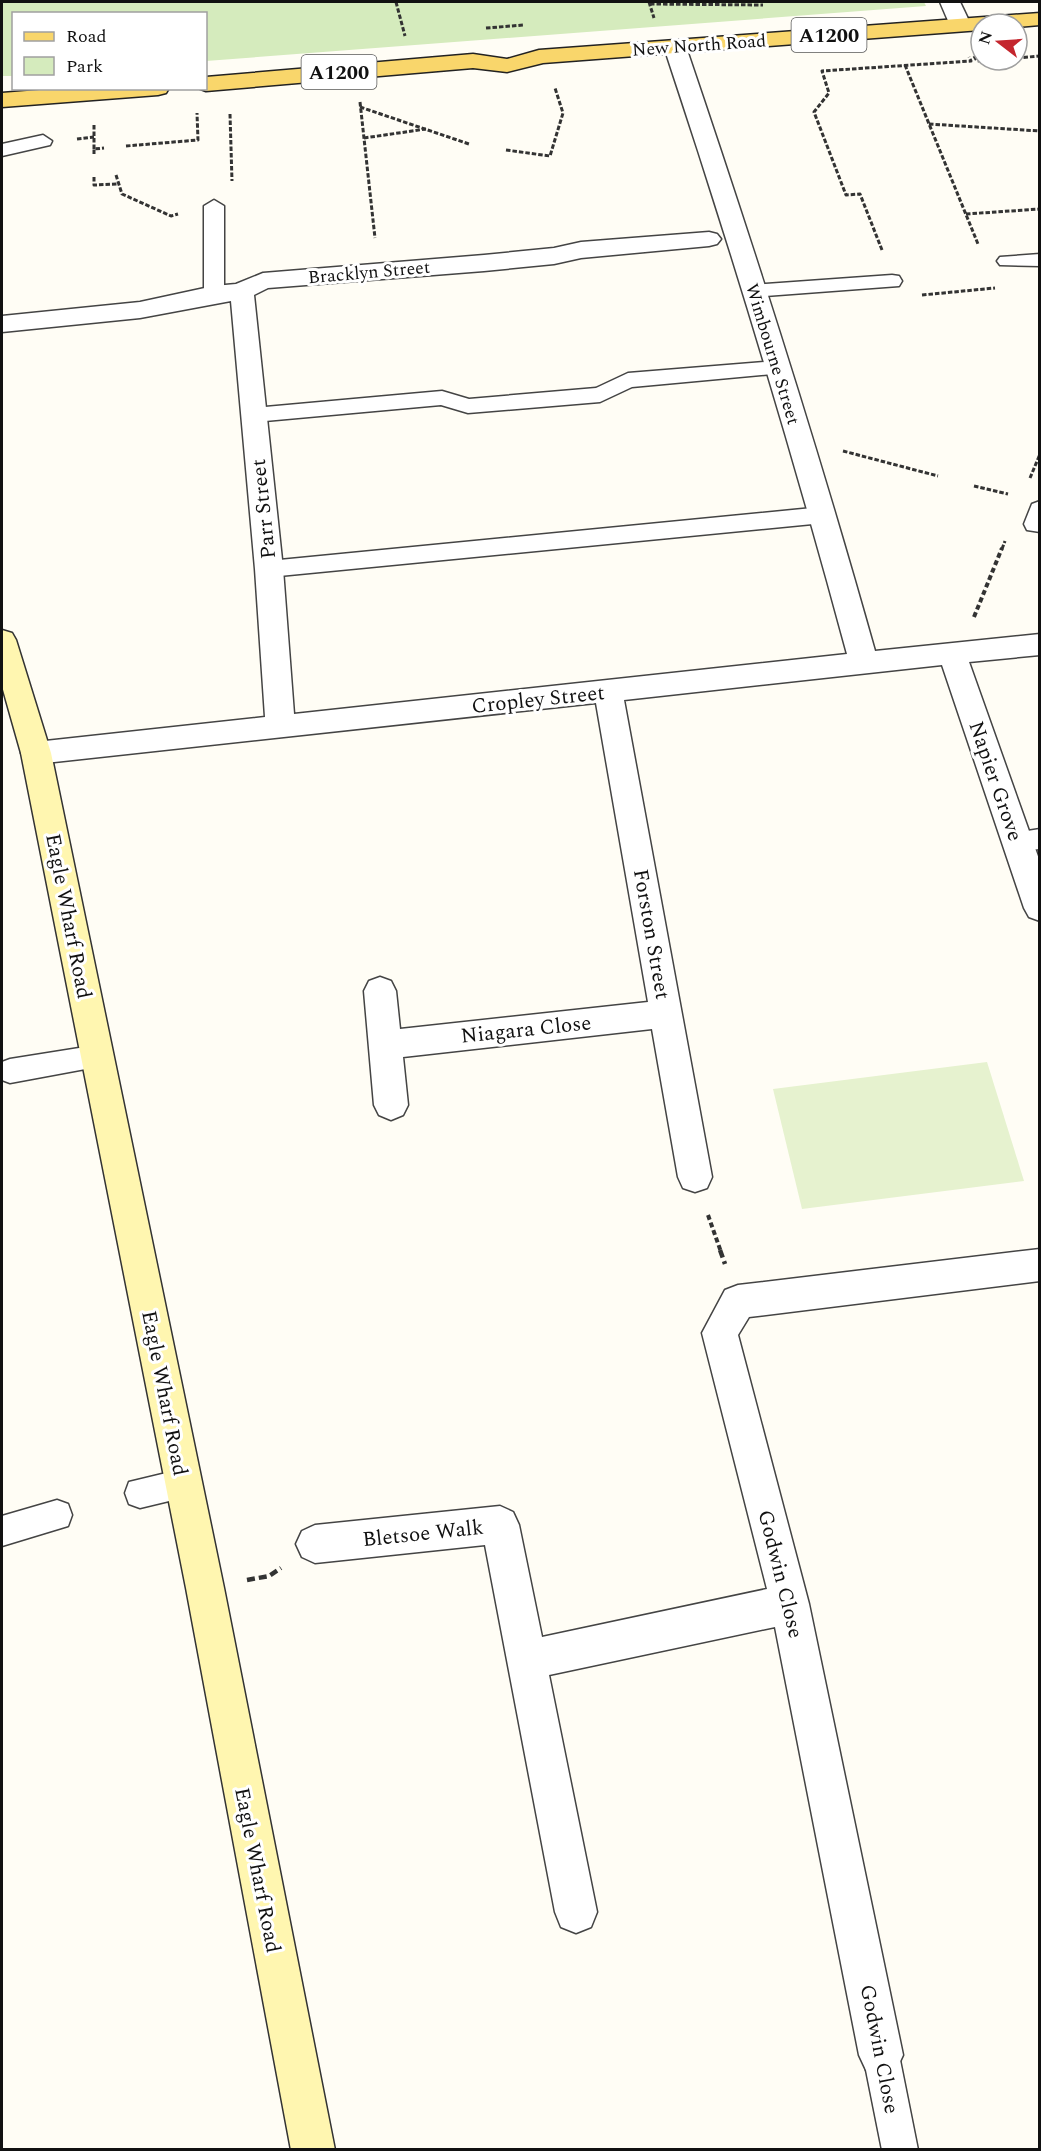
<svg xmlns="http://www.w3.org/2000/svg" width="1041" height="2151" viewBox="0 0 1041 2151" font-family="Spectral,serif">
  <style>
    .green { fill: #d5ebbd }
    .pitch { fill: #e6f2cf }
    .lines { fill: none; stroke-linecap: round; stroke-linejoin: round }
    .service-casing { stroke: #444; stroke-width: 3 }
    .minor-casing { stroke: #444; stroke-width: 3 }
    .secondary-casing { stroke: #333; stroke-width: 3 }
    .primary-casing { stroke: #222; stroke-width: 3 }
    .path-far2 { stroke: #333; stroke-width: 3; stroke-dasharray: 4.5 2; stroke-linecap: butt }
    .path-far1 { stroke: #333; stroke-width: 4; stroke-dasharray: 5 3; stroke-linecap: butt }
    .path { stroke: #333; stroke-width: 4.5; stroke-dasharray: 8 4; stroke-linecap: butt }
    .service { fill: #fff; fill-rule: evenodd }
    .minor { fill: #fff; fill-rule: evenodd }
    .secondary { fill: #fff6b0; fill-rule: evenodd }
    .primary { fill: #f9d66b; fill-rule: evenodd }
    .labels { text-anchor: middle; stroke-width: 6; stroke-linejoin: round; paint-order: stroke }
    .far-street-label { font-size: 18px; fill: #111; stroke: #fff }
    .shield { fill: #fff; stroke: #585858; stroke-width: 1.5 }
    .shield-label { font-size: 20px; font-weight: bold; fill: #111 }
    .street-label { font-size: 21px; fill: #111; stroke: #fff }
  </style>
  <rect width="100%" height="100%" fill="#fffdf5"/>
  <path class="green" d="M2,2H924L926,6L206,61V14H14L13,76H2Z"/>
  <path class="pitch" d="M987,1062L1024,1181L802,1209L773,1089Z"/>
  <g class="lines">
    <g class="service-casing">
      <g id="service">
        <path d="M43,135L52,141L50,145L2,156V144Z"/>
        <path d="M214,200L224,206V294L221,299H207L204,294V206Z"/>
        <path d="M1040,254V266L1000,265L997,261L1000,257Z"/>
        <path d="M892,275L899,276L902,281L899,286L753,297L746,296L743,291L746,286L753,285Z"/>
        <path d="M776,361L783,363L786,368L783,373L632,387L600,402L468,413L441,405L253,422L246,420L242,415L246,410L253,408L442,391L469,399L596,388L628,373Z"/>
        <path d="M1040,501V532L1027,530L1024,524L1032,504Z"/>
        <path d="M823,507L831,510L834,515L831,520L823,523L269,577L261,575L258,569L261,563L269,561Z"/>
        <path d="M1040,829V849L1017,851L1008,848L1005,841L1008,834Z"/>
        <path d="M98,1045L107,1049L111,1057L107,1065L10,1083L2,1080V1062L10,1059Z"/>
        <path d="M183,1469L194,1473L198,1484L194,1495L140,1508L129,1504L125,1493L129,1482Z"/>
        <path d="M57,1500L68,1504L72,1515L68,1526L2,1546V1516Z"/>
        <path d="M881,2037L894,2042L899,2055L918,2150H882L863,2055L868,2042Z"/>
      </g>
    </g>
    <g class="minor-casing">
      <g id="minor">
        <path d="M940,2H960L971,25L968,30H952Z"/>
        <path d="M675,40L683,42L686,47C754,247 818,448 875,651L1040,634V655L969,662L1040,862V921L1029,917L1024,908L942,665L624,700L712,1177L707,1188L695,1192L683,1188L678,1177L652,1029L403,1057L408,1105L403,1115L391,1120L379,1115L374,1105L364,991L369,981L380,977L391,981L396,991L400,1029L648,1002L596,703L36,764L26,761L21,753L26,745L36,742L265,717L255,569L231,301L140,318L2,332V316L140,302L214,286L236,284L263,273L484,255L554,248L581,242L709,232L717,234L721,239L717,244L709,246L581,258L554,264L484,271L268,288L254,295L283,569L294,714L847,654C792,450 731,248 664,47L667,42Z"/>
        <path d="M1040,1249V1281L749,1317L738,1335L809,1604L903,2055L896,2070L881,2077L866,2070L859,2055L775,1627L549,1675L597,1912L591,1927L576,1933L561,1927L555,1912L485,1545L315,1563L302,1557L296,1544L302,1531L315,1525L500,1506L513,1512L519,1525L542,1637L767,1589L702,1333L725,1290L738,1285Z"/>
      </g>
    </g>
    <g class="secondary-casing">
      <path id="secondary" d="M2,630L12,633L16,640L51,753L224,1588L335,2150H291L186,1588L21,753L2,686Z"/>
    </g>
    <g class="primary-casing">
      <g id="primary">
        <path d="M1040,13V25L1017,27V24H981V30L543,63L507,72L473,68L206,91L198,88H206V77L473,54L507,59L539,50Z"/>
        <path d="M64,88H169L166,93L158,95L2,107V93Z"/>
      </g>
    </g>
    <g class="path-far2">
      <path d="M396,2L405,36"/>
      <path d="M649,2L654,18"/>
      <path d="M650,4L763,5"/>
      <path d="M486,28L524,25"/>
      <path d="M974,56L977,61L985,60"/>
      <path d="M1017,58L1040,56"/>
      <path d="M905,65L978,244"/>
      <path d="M360,102L375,238"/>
      <path d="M360,107L469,144"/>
      <path d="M230,114L232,181"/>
      <path d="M929,124L1040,131"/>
      <path d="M94,125V149"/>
      <path d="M364,138L426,129"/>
      <path d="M77,139L94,137"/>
      <path d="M126,146L198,140L197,113"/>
      <path d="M506,150L550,156L563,113L555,88"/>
      <path d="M94,154V149L104,148"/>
      <path d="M116,175L122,194L171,216L178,214"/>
      <path d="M94,177V185L119,184"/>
      <path d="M966,214L1040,209"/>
      <path d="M882,250L860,194L846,195L814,112L829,93L822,71L971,61L969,57"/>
      <path d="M922,295L995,288"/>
      <path d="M843,451L938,476"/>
      <path d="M1030,478L1040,454"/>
      <path d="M974,486L1008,494"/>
      <path d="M1002,549L1005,541"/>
    </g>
    <g class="path-far1">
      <path d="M974,617L1002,548"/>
      <path d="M708,1215L721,1252"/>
    </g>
    <g class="path">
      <path d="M720,1250L725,1264"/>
      <path d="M247,1580L269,1576L281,1568"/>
    </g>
    <use href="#service" class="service"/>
    <use href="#minor" class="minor"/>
    <use href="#secondary" class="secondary"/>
    <use href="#primary" class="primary"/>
  </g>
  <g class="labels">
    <g class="far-street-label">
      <text transform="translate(699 45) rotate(-4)" y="6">New North Road</text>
      <text transform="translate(369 272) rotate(-5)" y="6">Bracklyn Street</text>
      <text transform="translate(773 354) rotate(73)" y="6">Wimbourne Street</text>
    </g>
    <g class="shield">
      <rect x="791.5" y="18" width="75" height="34" rx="4.5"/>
      <rect x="301.5" y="55" width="75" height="34" rx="4.5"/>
    </g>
    <g class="shield-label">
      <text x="829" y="42">A1200</text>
      <text x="339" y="79">A1200</text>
    </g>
    <g class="street-label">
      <text transform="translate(263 509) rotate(-96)" y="7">Parr Street</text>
      <text transform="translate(538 699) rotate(-6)" y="7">Cropley Street</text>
      <text transform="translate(996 781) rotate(71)" y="7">Napier Grove</text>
      <text transform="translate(69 916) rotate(79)" y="7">Eagle Wharf Road</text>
      <text transform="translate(652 934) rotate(80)" y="7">Forston Street</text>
      <text transform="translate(526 1029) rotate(-6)" y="7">Niagara Close</text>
      <text transform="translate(165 1393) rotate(79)" y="7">Eagle Wharf Road</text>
      <text transform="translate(423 1533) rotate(-6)" y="7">Bletsoe Walk</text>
      <text transform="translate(781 1574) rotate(76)" y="7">Godwin Close</text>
      <text transform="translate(258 1870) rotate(79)" y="7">Eagle Wharf Road</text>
      <text transform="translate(880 2049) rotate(79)" y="7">Godwin Close</text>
    </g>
  </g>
  <rect width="1041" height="2151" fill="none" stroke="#111111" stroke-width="6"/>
  <rect x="12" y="12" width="195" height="78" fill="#ffffff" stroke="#a0a0a0" stroke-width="1.5"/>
  <rect x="24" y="32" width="30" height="9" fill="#f9d66b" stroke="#a0a0a0" stroke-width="1.5"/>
  <text x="66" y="42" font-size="18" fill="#111111">Road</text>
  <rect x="24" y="57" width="30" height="18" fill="#d5ebbd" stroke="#a0a0a0" stroke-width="1.5"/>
  <text x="66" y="72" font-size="18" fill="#111111">Park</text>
  <g transform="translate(999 42) rotate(287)"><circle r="28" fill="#ffffff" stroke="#a0a0a0" stroke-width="1.5"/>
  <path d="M0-4.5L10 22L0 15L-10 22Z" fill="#c4262e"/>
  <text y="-9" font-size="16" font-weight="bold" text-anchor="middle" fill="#111111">N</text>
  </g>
</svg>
